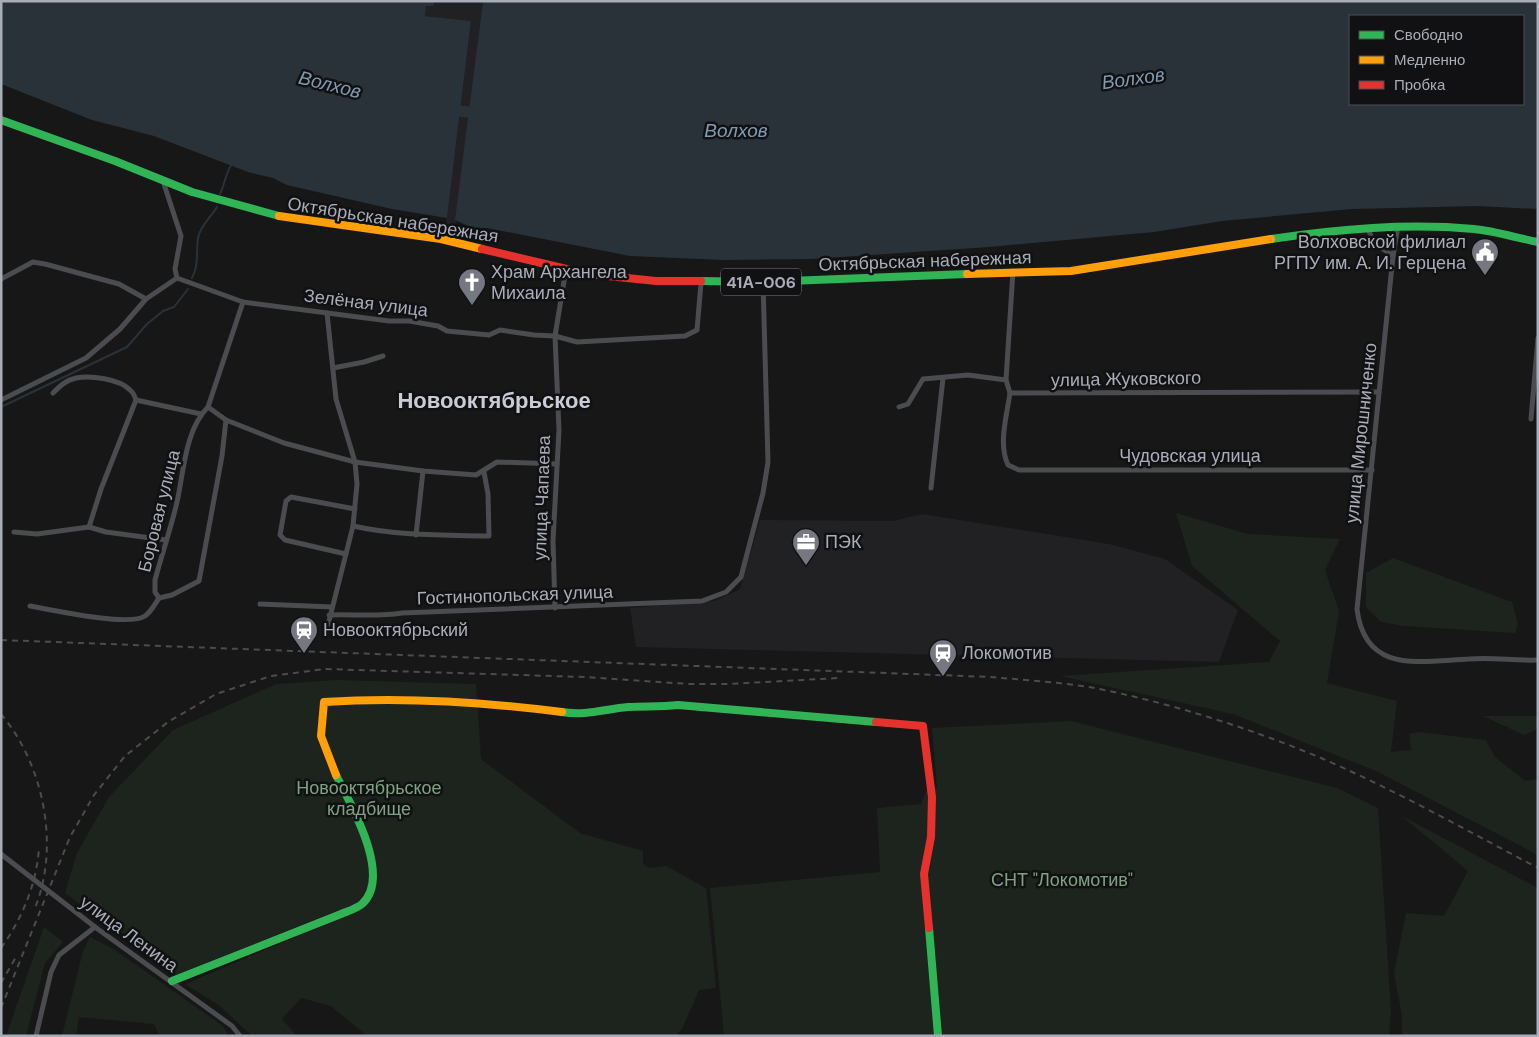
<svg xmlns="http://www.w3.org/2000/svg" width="1539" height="1037" viewBox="0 0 1539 1037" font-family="'DM Sans',sans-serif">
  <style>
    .built { fill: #212123 }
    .green { fill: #1d241e }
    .water { fill: #2a3239; fill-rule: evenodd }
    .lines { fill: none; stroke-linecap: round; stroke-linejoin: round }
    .stream { stroke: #2a3239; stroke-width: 2 }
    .river { stroke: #2a3239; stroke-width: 11 }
    .street { stroke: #4b4c50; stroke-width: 5 }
    .fast { stroke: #30b455; stroke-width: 8 }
    .slow { stroke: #ff9f0a; stroke-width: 8 }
    .jam { stroke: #e5322d; stroke-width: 8 }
    .rail { stroke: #4b4c4f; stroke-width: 2; stroke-dasharray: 6 5; stroke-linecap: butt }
    .labels { text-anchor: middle; stroke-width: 5; stroke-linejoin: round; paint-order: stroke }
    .shield { fill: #111113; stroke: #7b7e86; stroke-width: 1 }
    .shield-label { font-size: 16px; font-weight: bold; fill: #a8adb8 }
    .street-label { font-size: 18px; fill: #a8adb8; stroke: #111113 }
    .poi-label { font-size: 18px; fill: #a8adb8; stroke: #111113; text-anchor: start }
    .park-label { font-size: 18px; fill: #7fa381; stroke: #111113 }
    .water-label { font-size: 19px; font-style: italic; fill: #7f9bb3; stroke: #111113 }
    .district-label { font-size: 22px; font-weight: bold; fill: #c9ccd4; stroke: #111113 }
  </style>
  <rect width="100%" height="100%" fill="#171717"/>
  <g class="built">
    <path d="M435,1H483L454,235L445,234L471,21L425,16L426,6Z"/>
    <path d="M922,514L1109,544L1165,559L1238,610L1219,662L636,647L630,608L715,601L740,589L760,520L893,521Z"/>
  </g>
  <g class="green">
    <path d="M1176,513L1248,534L1340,539L1325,570L1339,611L1327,683L1397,701L1391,752L1411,750L1409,734L1419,732L1486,740L1494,756L1525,781L1538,779V855L1378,772L1233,714L1060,676L1269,662L1280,641L1192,566Z"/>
    <path d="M1393,558L1512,602L1518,624L1515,633L1404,626L1381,622L1366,607V573Z"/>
    <path d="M336,680L476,684L481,759L580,833L643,851V864L649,868L666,866L706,888L716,988L699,990L683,1027L676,1036H367L331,1006L301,998L282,1019L297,1036H252L220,1006L185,984L348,915L338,910L176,975L65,893L77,853L109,797L173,730L276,684Z"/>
    <path d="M1483,716H1538V729L1524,735Z"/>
    <path d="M1071,721L1337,788L1378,808L1391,1011L1389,1036H724L710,888L880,872L877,808L921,804L927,789L937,788L932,728Z"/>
    <path d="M1402,816L1538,888V1036H1402V1016L1394,973L1406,913L1444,916L1468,871Z"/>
    <path d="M44,927L63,942L45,963L26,1036H6Z"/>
    <path d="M90,937L115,950L223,1026L229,1036H160L154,1024L79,1017L76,1036H62L83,951Z"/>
  </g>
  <g class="water">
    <path d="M1,1H435L433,6H426L425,16L471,21L447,218L392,209L287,185L273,178L248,172L154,136L92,120L1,84Z"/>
    <path d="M483,1H1538V209L1478,206L1352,209L1222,221L1154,232L989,247L811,259L725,260L630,256L487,228L475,229L455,220ZM1350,16H1523V104H1350Z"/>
  </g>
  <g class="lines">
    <g class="stream">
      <path d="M220,194C225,184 225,174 232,164"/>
      <path d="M192,278C199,266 196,251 198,238C200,226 211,217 217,207"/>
      <path d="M1,407L127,347L147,324L163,311L174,307L188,289"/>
    </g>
    <path class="river" d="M444,109L483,114"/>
    <g class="street">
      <path d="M163,181L181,236L175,269L177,278"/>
      <path d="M1398,226L1393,256L1357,609C1365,675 1421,661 1469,659C1492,657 1515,661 1538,660"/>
      <path d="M1368,228L1373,242L1393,256"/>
      <path d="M1,279L33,262L45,264L119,284L146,299L177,278L243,302L389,321H409L438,326L447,331L489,335L500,330L534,335L555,336L577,342L685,336L697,330L701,283"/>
      <path d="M333,368L364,362L383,356"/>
      <path d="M1006,380L1013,271"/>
      <path d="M53,393C60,386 66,380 76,378C90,375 120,379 130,390C133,392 135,397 136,400L101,489L89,527"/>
      <path d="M1010,393C1007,415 998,444 1008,465L1019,470H1372"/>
      <path d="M1,400L86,358L120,329L146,299"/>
      <path d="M136,400L201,414"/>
      <path d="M208,407L226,420L284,443L355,462L423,471L476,475L497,462L557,464"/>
      <path d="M899,407L908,404L923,379L968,375L1006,380L1010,393L1378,392"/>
      <path d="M1531,419L1538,338"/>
      <path d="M931,488L943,378"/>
      <path d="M353,526C398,536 443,535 489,536L488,494L484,472"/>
      <path d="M14,532L37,534L89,527L106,532L166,540"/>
      <path d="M416,535L423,471"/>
      <path d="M346,554L285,540L280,535L286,501L291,497L355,509"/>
      <path d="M159,598L155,592V580C162,554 171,528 177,502C184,471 185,430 208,407L243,302"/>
      <path d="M159,598L172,595L199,581L222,456L226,420"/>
      <path d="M260,604L332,607"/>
      <path d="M30,606C52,610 129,627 145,616C151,612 155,604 159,598"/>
      <path d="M555,608L553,541L559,430L555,336L566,269"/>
      <path d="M329,615C354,614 378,617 402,613L702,601L726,592L741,577L763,493L768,462L763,282"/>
      <path d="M326,633L353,526L357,484L355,462L336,399L327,313"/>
      <path d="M1,854L95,927L232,1026L240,1036"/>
      <path d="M36,1036L51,972L59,955L95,927"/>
    </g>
    <g class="fast">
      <path d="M1,120L115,161L192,192L279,216"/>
      <path d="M1271,239C1339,229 1406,223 1474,229C1495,231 1517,238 1538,242"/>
      <path d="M701,281L763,282L967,274"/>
      <path d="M562,712C585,716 605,709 628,707C645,706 661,707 678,705L876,722"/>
      <path d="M929,928L938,1036"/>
      <path d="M172,981L341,914C348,911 356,909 362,904C393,876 350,803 336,775"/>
    </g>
    <g class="slow">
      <path d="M279,216L441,239L482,249"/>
      <path d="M967,274L1071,271L1271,239"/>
      <path d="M336,775L321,736L324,702C403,697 484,702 562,712"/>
    </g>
    <g class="jam">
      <path d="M482,249L588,274L656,281H701"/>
      <path d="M876,722L923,726L932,797L931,837L924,874L929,928"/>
    </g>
    <g class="rail">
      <path d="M1,640L991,677C1023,680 1057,682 1089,687C1164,701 1250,728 1321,758C1395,790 1466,830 1538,868"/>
      <path d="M1,714C44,765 60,846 35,908"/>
      <path d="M1,948C22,919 37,883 39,847"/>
      <path d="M1,983L16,957"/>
      <path d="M1,1008L70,837L94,795L125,756L168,722L216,694L271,676L325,669L585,677L689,684H728L839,678"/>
    </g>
  </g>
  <defs>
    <g id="civic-pin" transform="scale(1.4375)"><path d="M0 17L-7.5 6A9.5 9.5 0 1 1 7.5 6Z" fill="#757880" stroke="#111113"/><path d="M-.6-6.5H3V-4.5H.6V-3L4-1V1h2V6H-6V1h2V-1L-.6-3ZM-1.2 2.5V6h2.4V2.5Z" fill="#fff"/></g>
    <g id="church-pin" transform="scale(1.4375)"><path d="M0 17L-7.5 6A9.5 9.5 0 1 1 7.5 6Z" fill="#757880" stroke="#111113"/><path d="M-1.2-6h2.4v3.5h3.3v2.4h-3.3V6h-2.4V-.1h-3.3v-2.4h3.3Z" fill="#fff"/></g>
    <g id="office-pin" transform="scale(1.4375)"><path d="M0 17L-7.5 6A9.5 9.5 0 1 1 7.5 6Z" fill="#757880" stroke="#111113"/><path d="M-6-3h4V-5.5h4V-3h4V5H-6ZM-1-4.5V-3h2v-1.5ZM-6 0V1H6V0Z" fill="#fff"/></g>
    <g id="station-pin" transform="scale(1.4375)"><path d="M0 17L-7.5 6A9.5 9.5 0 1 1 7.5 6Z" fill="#757880" stroke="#111113"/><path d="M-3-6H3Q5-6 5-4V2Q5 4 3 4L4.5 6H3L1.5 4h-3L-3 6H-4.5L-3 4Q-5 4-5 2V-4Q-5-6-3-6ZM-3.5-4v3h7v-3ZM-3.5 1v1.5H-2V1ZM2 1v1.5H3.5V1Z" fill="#fff"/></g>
  </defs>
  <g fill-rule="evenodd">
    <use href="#civic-pin" x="1485" y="252"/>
    <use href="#church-pin" x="472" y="282"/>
    <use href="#office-pin" x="806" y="542"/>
    <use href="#station-pin" x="304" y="630"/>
    <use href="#station-pin" x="943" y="653"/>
  </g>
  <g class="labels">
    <rect class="shield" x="721" y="268.5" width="80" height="27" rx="4"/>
    <g class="shield-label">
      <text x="761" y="288">41А-006</text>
    </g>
    <g class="street-label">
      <text transform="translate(393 220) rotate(9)" y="6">Октябрьская набережная</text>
      <text transform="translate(925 261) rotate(-2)" y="6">Октябрьская набережная</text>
      <text transform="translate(366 303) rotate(7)" y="6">Зелёная улица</text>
      <text transform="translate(1126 379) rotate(-1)" y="6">улица Жуковского</text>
      <text transform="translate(1361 433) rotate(-84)" y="6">улица Мирошниченко</text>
      <text x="1190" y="462">Чудовская улица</text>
      <text transform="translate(542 498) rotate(-88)" y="6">улица Чапаева</text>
      <text transform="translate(159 511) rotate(-76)" y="6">Боровая улица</text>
      <text transform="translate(515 595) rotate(-2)" y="6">Гостинопольская улица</text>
      <text transform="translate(129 934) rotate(36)" y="6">улица Ленина</text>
    </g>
    <g class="poi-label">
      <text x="1466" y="248" text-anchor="end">Волховской филиал<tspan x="1466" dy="21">РГПУ им. А. И. Герцена</tspan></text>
      <text x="491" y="278">Храм Архангела<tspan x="491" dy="21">Михаила</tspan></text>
      <text x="825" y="548">ПЭК</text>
      <text x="323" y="636">Новооктябрьский</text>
      <text x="962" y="659">Локомотив</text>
    </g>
    <g class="park-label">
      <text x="369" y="794">Новооктябрьское<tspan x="369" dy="21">кладбище</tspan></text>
      <text x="1062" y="886">СНТ "Локомотив"</text>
    </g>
    <g class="water-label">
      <text transform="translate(1133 78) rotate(-8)" y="7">Волхов</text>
      <text transform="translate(330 84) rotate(14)" y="7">Волхов</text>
      <text x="736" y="137">Волхов</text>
    </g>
    <g class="district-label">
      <text x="494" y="408">Новооктябрьское</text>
    </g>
  </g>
  <rect width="1539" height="1037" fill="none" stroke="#a8adb8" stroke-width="5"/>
  <rect x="1349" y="15" width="175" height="90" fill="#111113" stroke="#4d4f55"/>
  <rect x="1359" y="31" width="25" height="8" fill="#30b455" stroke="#4d4f55"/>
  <text x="1394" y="40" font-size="15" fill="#a8adb8">Свободно</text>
  <rect x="1359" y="56" width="25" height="8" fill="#ff9f0a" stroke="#4d4f55"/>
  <text x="1394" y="65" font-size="15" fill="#a8adb8">Медленно</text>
  <rect x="1359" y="81" width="25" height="8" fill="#e5322d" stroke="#4d4f55"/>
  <text x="1394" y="90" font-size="15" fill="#a8adb8">Пробка</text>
</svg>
